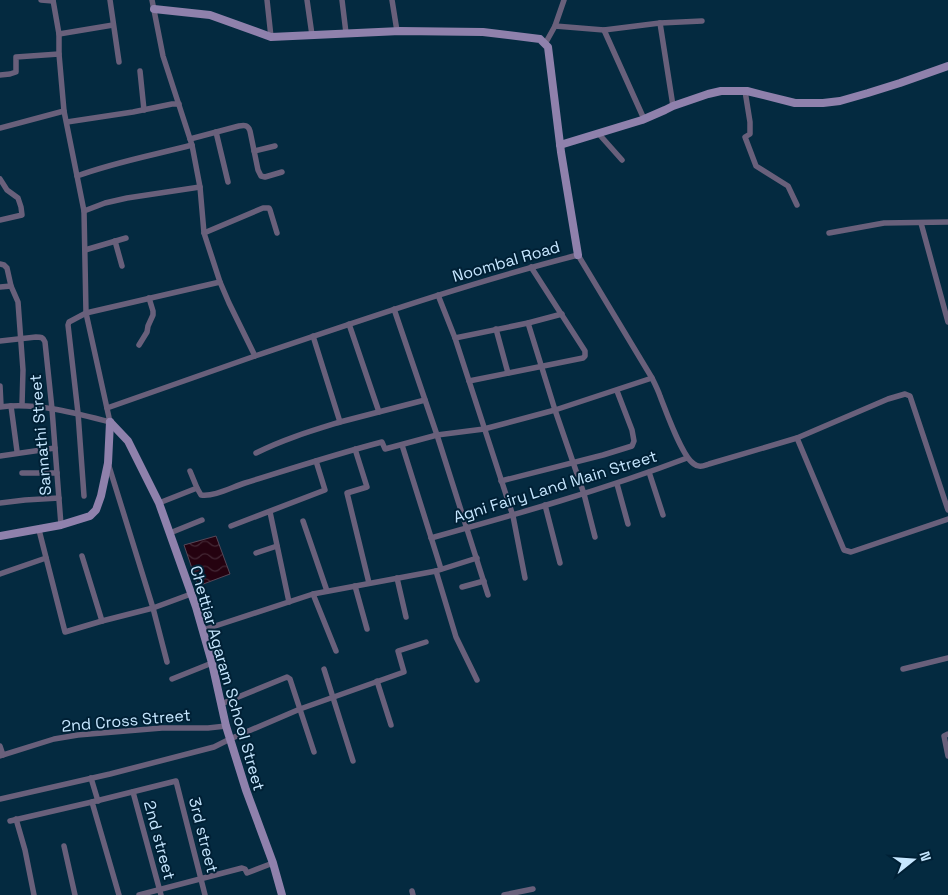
<svg xmlns="http://www.w3.org/2000/svg" width="948" height="895" viewBox="0 0 948 895" font-family="'Space Grotesk',sans-serif">
  <style>
    .water { fill: url(#water-waves); stroke: #554758 }
    .lines { fill: none; stroke-linecap: round; stroke-linejoin: round }
    .street { stroke: #69607b; stroke-width: 5.5 }
    .secondary { stroke: #8f81ac; stroke-width: 8 }
    .labels { text-anchor: middle; stroke-width: 4; stroke-linejoin: round; paint-order: stroke }
    .street-label { font-size: 16px; fill: #c6e7ff; stroke: #002035 }
  </style>
  <defs>
    <pattern id="water-waves" width="16" height="10" patternUnits="userSpaceOnUse" patternTransform="scale(1.25)"><rect width="16" height="10" fill="#250210"/><path d="M0 5q4-4 8 0t8 0" fill="none" stroke="#432734"/></pattern>
  </defs>
  <rect width="100%" height="100%" fill="#042a40"/>
  <path class="water" d="M216,536L230,574L198,586L184,545Z"/>
  <g class="lines">
    <g class="street">
      <path d="M41,0L53,1"/>
      <path d="M110,0L119,62"/>
      <path d="M152,0L163,56L192,145L200,187L204,233L220,282L229,303L255,356C362,320 468,283 578,255L652,378C655,384 658,390 660,396C666,411 682,457 694,464C699,468 703,466 709,464L797,438L888,399L905,394L910,396L948,510"/>
      <path d="M267,0L271,37"/>
      <path d="M307,0L312,35"/>
      <path d="M342,0L346,33"/>
      <path d="M392,0L397,31"/>
      <path d="M660,23L673,106"/>
      <path d="M555,26L604,30L660,23L702,21"/>
      <path d="M604,30L644,119"/>
      <path d="M59,34L113,25"/>
      <path d="M545,44L555,26L564,0"/>
      <path d="M140,71L144,110"/>
      <path d="M0,75L10,74L16,72V57L59,54"/>
      <path d="M745,91L750,122V134L745,137L756,166L788,186L797,205"/>
      <path d="M67,122L133,112L172,104H179"/>
      <path d="M0,128L64,111"/>
      <path d="M216,132L228,182"/>
      <path d="M598,133L622,160"/>
      <path d="M190,139L239,126C245,125 248,125 250,131L258,170L261,176L265,177L282,172"/>
      <path d="M254,151L275,146"/>
      <path d="M77,176C115,162 154,155 192,145"/>
      <path d="M0,179L7,190L18,198L21,207L22,215L0,220"/>
      <path d="M84,211L105,203L127,198L200,187"/>
      <path d="M921,223L948,322"/>
      <path d="M204,233L263,208H269L270,210L277,233"/>
      <path d="M829,233L884,223L948,222"/>
      <path d="M115,241L122,266"/>
      <path d="M85,250L126,238"/>
      <path d="M0,264L4,265L7,268L11,286L18,302L23,370L22,405"/>
      <path d="M0,287L11,286"/>
      <path d="M438,295L455,338L513,516L525,578"/>
      <path d="M394,309L437,435L488,595"/>
      <path d="M528,323L555,410L584,494L595,537"/>
      <path d="M349,324L379,412"/>
      <path d="M496,329L508,373"/>
      <path d="M313,336L340,422L425,400"/>
      <path d="M455,338L528,323L562,314"/>
      <path d="M0,341L36,337C41,337 43,337 45,342L52,409L61,525"/>
      <path d="M139,345L147,332L148,326L153,315V311L149,298"/>
      <path d="M469,381L583,358L585,356V351L531,267"/>
      <path d="M0,386L1,406"/>
      <path d="M11,406L17,451"/>
      <path d="M0,407C36,402 75,413 110,422L86,313L84,211L64,111L59,54V34L53,0"/>
      <path d="M107,408L255,356"/>
      <path d="M797,438L844,550L851,552L948,519"/>
      <path d="M402,445L441,569"/>
      <path d="M355,449L367,487L347,493L369,583"/>
      <path d="M256,453C284,439 311,431 340,422"/>
      <path d="M0,456L55,448"/>
      <path d="M108,463L153,608L167,662"/>
      <path d="M649,472L663,515"/>
      <path d="M22,473H57"/>
      <path d="M501,481L603,455L632,446L634,441L632,430L617,391"/>
      <path d="M617,484L628,524"/>
      <path d="M197,488L201,495C214,497 232,487 245,483C290,469 336,454 382,442L385,449L437,435L484,429L555,410L652,378"/>
      <path d="M84,496L78,413L68,325L69,322L86,313L220,282"/>
      <path d="M0,503L25,500L59,498"/>
      <path d="M159,503L197,488L190,471"/>
      <path d="M545,505L560,563"/>
      <path d="M270,512L289,602"/>
      <path d="M303,521L327,591"/>
      <path d="M231,526L325,490L316,461"/>
      <path d="M39,530L65,632L102,621L153,608L191,594"/>
      <path d="M170,533L202,520"/>
      <path d="M431,538C517,514 603,490 687,458"/>
      <path d="M256,553L277,546"/>
      <path d="M82,556L102,621"/>
      <path d="M436,571L456,637L477,680"/>
      <path d="M0,574L46,558"/>
      <path d="M397,578L406,617"/>
      <path d="M355,586L367,629"/>
      <path d="M462,587L484,581"/>
      <path d="M313,594L336,651"/>
      <path d="M203,630L313,594L436,571L477,558"/>
      <path d="M324,669L353,761"/>
      <path d="M903,669L948,658"/>
      <path d="M172,679L212,663"/>
      <path d="M377,681L391,725"/>
      <path d="M221,704L287,677L290,679L314,752"/>
      <path d="M948,734L944,736L948,756"/>
      <path d="M0,746L3,755"/>
      <path d="M0,756L54,739L78,735L162,728H208L226,726"/>
      <path d="M91,778L98,801"/>
      <path d="M133,792L161,895"/>
      <path d="M0,799L110,774L214,747L230,739L300,709L404,672L398,651L426,642"/>
      <path d="M16,819L25,850L34,895"/>
      <path d="M10,821L92,802"/>
      <path d="M64,846L75,895"/>
      <path d="M412,891L413,895"/>
      <path d="M119,895L92,802L176,781L205,895"/>
      <path d="M139,895L242,868L245,869L247,873L273,863"/>
      <path d="M504,895L533,889"/>
    </g>
    <g class="secondary">
      <path d="M154,9L210,15L271,37L400,31L483,32L540,39L548,47L561,152L578,255"/>
      <path d="M560,145L642,120L665,110L673,106L708,94L721,91H747L795,103H823L840,101L868,93L900,83L948,66"/>
      <path d="M110,422L128,441L159,503L196,607L212,663L226,726L246,790L273,863L282,895"/>
      <path d="M0,536L61,525L90,516L96,510L101,496L108,463L110,422"/>
    </g>
  </g>
  <g class="labels">
    <g class="street-label">
      <text transform="translate(506 261) rotate(-16)" y="6">Noombal Road</text>
      <text transform="translate(40 435) rotate(-95)" y="6">Sannathi Street</text>
      <text transform="translate(555 486) rotate(-17)" y="6">Agni Fairy Land Main Street</text>
      <text transform="translate(228 678) rotate(74)" y="6">Chettiar Agaram School Street</text>
      <text transform="translate(126 720) rotate(-5)" y="6">2nd Cross Street</text>
      <text transform="translate(204 835) rotate(76)" y="6">3rd street</text>
      <text transform="translate(160 840) rotate(75)" y="6">2nd street</text>
    </g>
  </g>
  <g transform="translate(913 860) rotate(73)" stroke="#002035" stroke-width="4" paint-order="stroke">
  <path d="M0-4L9 19L0 12L-9 19Z" fill="#c6e7ff"/>
  <text y="-8" font-size="14" font-weight="bold" text-anchor="middle" fill="#c6e7ff">N</text>
  </g>
</svg>
